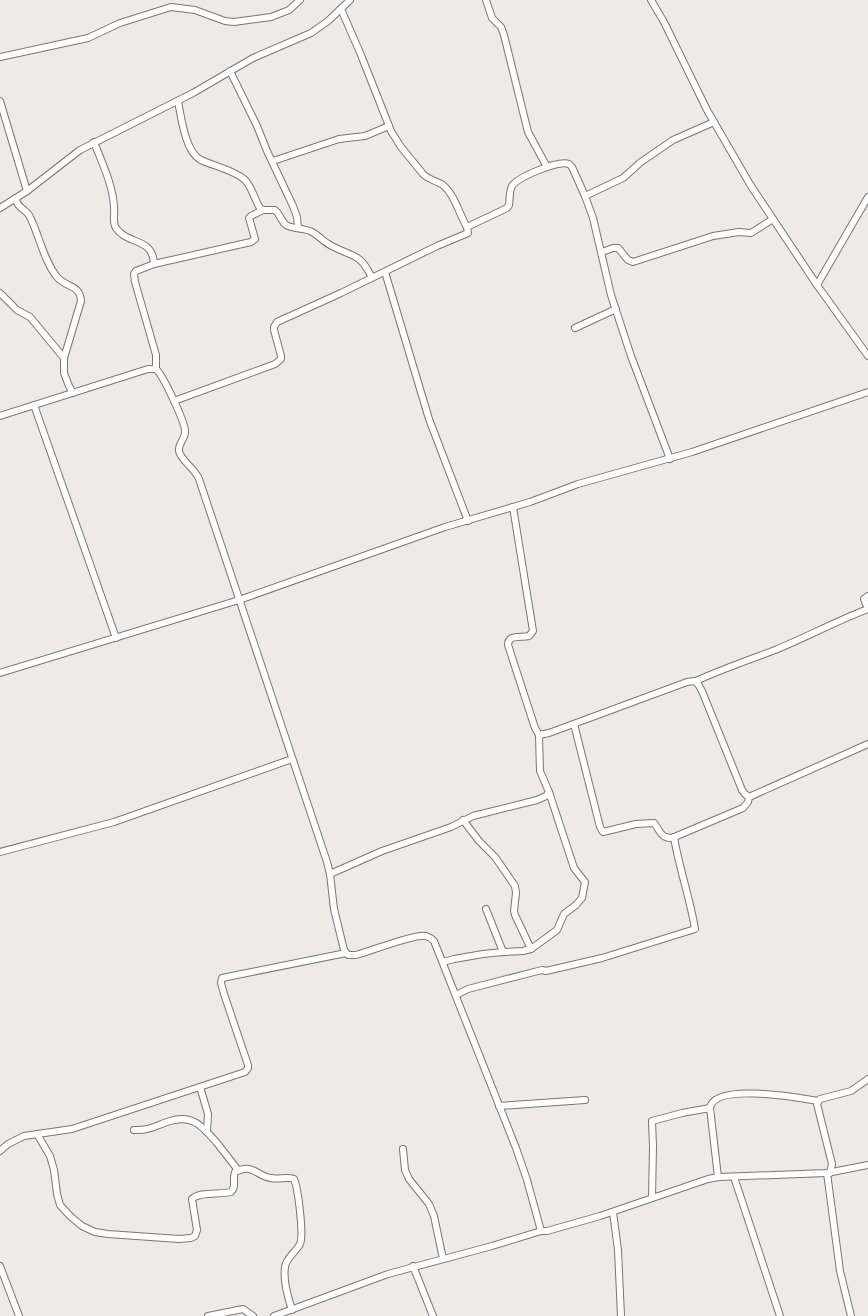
<svg xmlns="http://www.w3.org/2000/svg" width="868" height="1316" viewBox="0 0 868 1316" font-family="Roboto,sans-serif">
  <style>
    .lines { fill: none; stroke-linecap: round; stroke-linejoin: round }
    .street-casing { stroke: #797674; stroke-width: 8 }
    .street { stroke: #fff; stroke-width: 6 }
  </style>
  <rect width="100%" height="100%" fill="#eeeae8"/>
  <g class="lines">
    <g class="street-casing">
      <g id="street">
        <path d="M486,0L492,18L501,27L504,35L528,132L547,167"/>
        <path d="M651,0L664,22L707,110L751,186L817,285L868,356"/>
        <path d="M0,57L88,38L120,23L171,7L195,10L225,21L234,22L271,17L289,10L300,0"/>
        <path d="M230,71L257,126L267,151L293,206L297,217L298,228"/>
        <path d="M0,101L27,191"/>
        <path d="M178,101C181,116 185,152 201,160C214,166 233,170 244,179C252,186 254,199 260,208L263,210H275C280,214 281,221 286,225C293,229 302,228 310,231C317,234 323,241 330,245C353,258 359,251 372,278"/>
        <path d="M94,142C102,163 113,185 114,207C115,214 112,222 116,228C127,245 153,237 154,264"/>
        <path d="M273,161L339,139L365,136L389,126"/>
        <path d="M585,196L623,178L641,162L673,140L714,122"/>
        <path d="M16,198C16,208 27,209 30,217C39,235 44,261 57,277C66,288 80,284 81,301L64,358V373L69,386L73,393"/>
        <path d="M0,208L27,191L80,150L193,93L253,58L311,33L328,21L350,0"/>
        <path d="M467,227L507,208L509,205C510,199 509,192 512,186C518,177 558,160 569,164L572,167L585,196L593,218L611,295L631,356L670,459"/>
        <path d="M602,252L613,248H618L628,260L633,262L713,236L739,232L751,233L773,219"/>
        <path d="M385,272L429,419L468,521"/>
        <path d="M817,285L868,197"/>
        <path d="M0,293L17,310L30,317L64,358"/>
        <path d="M575,328L616,309"/>
        <path d="M156,369V355L135,282L134,274L136,271L154,264L251,242L255,239L249,218L251,216L263,210"/>
        <path d="M174,401L275,364L281,359V356L274,330V327L277,322L341,293L437,246L468,233L467,227C459,214 455,195 443,185C437,181 429,180 423,174L401,147L391,131L361,55L341,9"/>
        <path d="M34,405L116,638"/>
        <path d="M0,416L148,369H156C163,375 185,422 185,431C186,438 178,443 179,451C181,461 194,467 199,479L327,862L330,874L334,909L344,950L348,955H356C371,951 414,934 426,936C429,937 432,939 434,941L516,1148L527,1180L541,1231H547L600,1216L708,1179L719,1177L827,1173L868,1165"/>
        <path d="M513,507L533,631L529,636C521,638 508,634 508,645L535,728L539,735L549,733L687,682L694,681L698,684L702,691L742,790L745,794L749,797L868,744"/>
        <path d="M0,673L239,600L445,527L530,502L578,484L692,452L868,392"/>
        <path d="M696,681C722,669 749,660 775,650C807,637 836,621 868,609L864,599L868,596"/>
        <path d="M574,724L600,827L603,832L636,824L654,823C660,830 660,838 672,838L743,808L748,802L749,797"/>
        <path d="M463,820L479,841L495,857L515,886L516,893L514,911L515,915L531,949"/>
        <path d="M0,852L114,822L292,759"/>
        <path d="M330,874L382,851L451,827L473,816L537,800L546,796L549,792L540,771L539,735"/>
        <path d="M486,909L503,952"/>
        <path d="M443,962L454,959L483,954L503,952L523,951L531,949L557,930L564,914L576,905L582,898L585,882L574,868L549,792"/>
        <path d="M456,995L468,989L542,970L546,971L602,958L695,929C690,898 679,868 674,837"/>
        <path d="M200,1087L208,1114L207,1132"/>
        <path d="M499,1106L585,1100"/>
        <path d="M134,1130C150,1131 156,1125 170,1121C193,1114 203,1127 217,1143C224,1152 231,1161 238,1170"/>
        <path d="M37,1134L50,1156L54,1170L57,1194L60,1205L70,1216L82,1226L95,1232L108,1234L179,1239L191,1238L195,1236L197,1230L192,1199C199,1191 220,1195 231,1192C237,1187 232,1178 235,1172C254,1163 256,1176 271,1178C279,1180 286,1176 294,1179C298,1188 304,1235 300,1244C296,1252 286,1258 285,1267C283,1281 288,1297 292,1310"/>
        <path d="M403,1149L405,1170L409,1179L429,1204L434,1216L443,1259"/>
        <path d="M0,1151L8,1144L24,1136L72,1129L245,1072L248,1068V1065L224,994L221,983L222,978L346,953"/>
        <path d="M827,1173L840,1271L851,1316"/>
        <path d="M830,1173L832,1164L817,1104L820,1099L851,1091L868,1079"/>
        <path d="M718,1177L710,1108C714,1082 800,1098 818,1101"/>
        <path d="M734,1177L780,1316"/>
        <path d="M652,1198L653,1146L652,1121L682,1113L710,1108"/>
        <path d="M613,1212L618,1250L621,1316"/>
        <path d="M0,1266L19,1316"/>
        <path d="M413,1266L433,1316"/>
        <path d="M208,1316L243,1309L253,1316"/>
        <path d="M274,1316L388,1274L492,1246L541,1231"/>
      </g>
    </g>
    <use href="#street" class="street"/>
  </g>
</svg>
